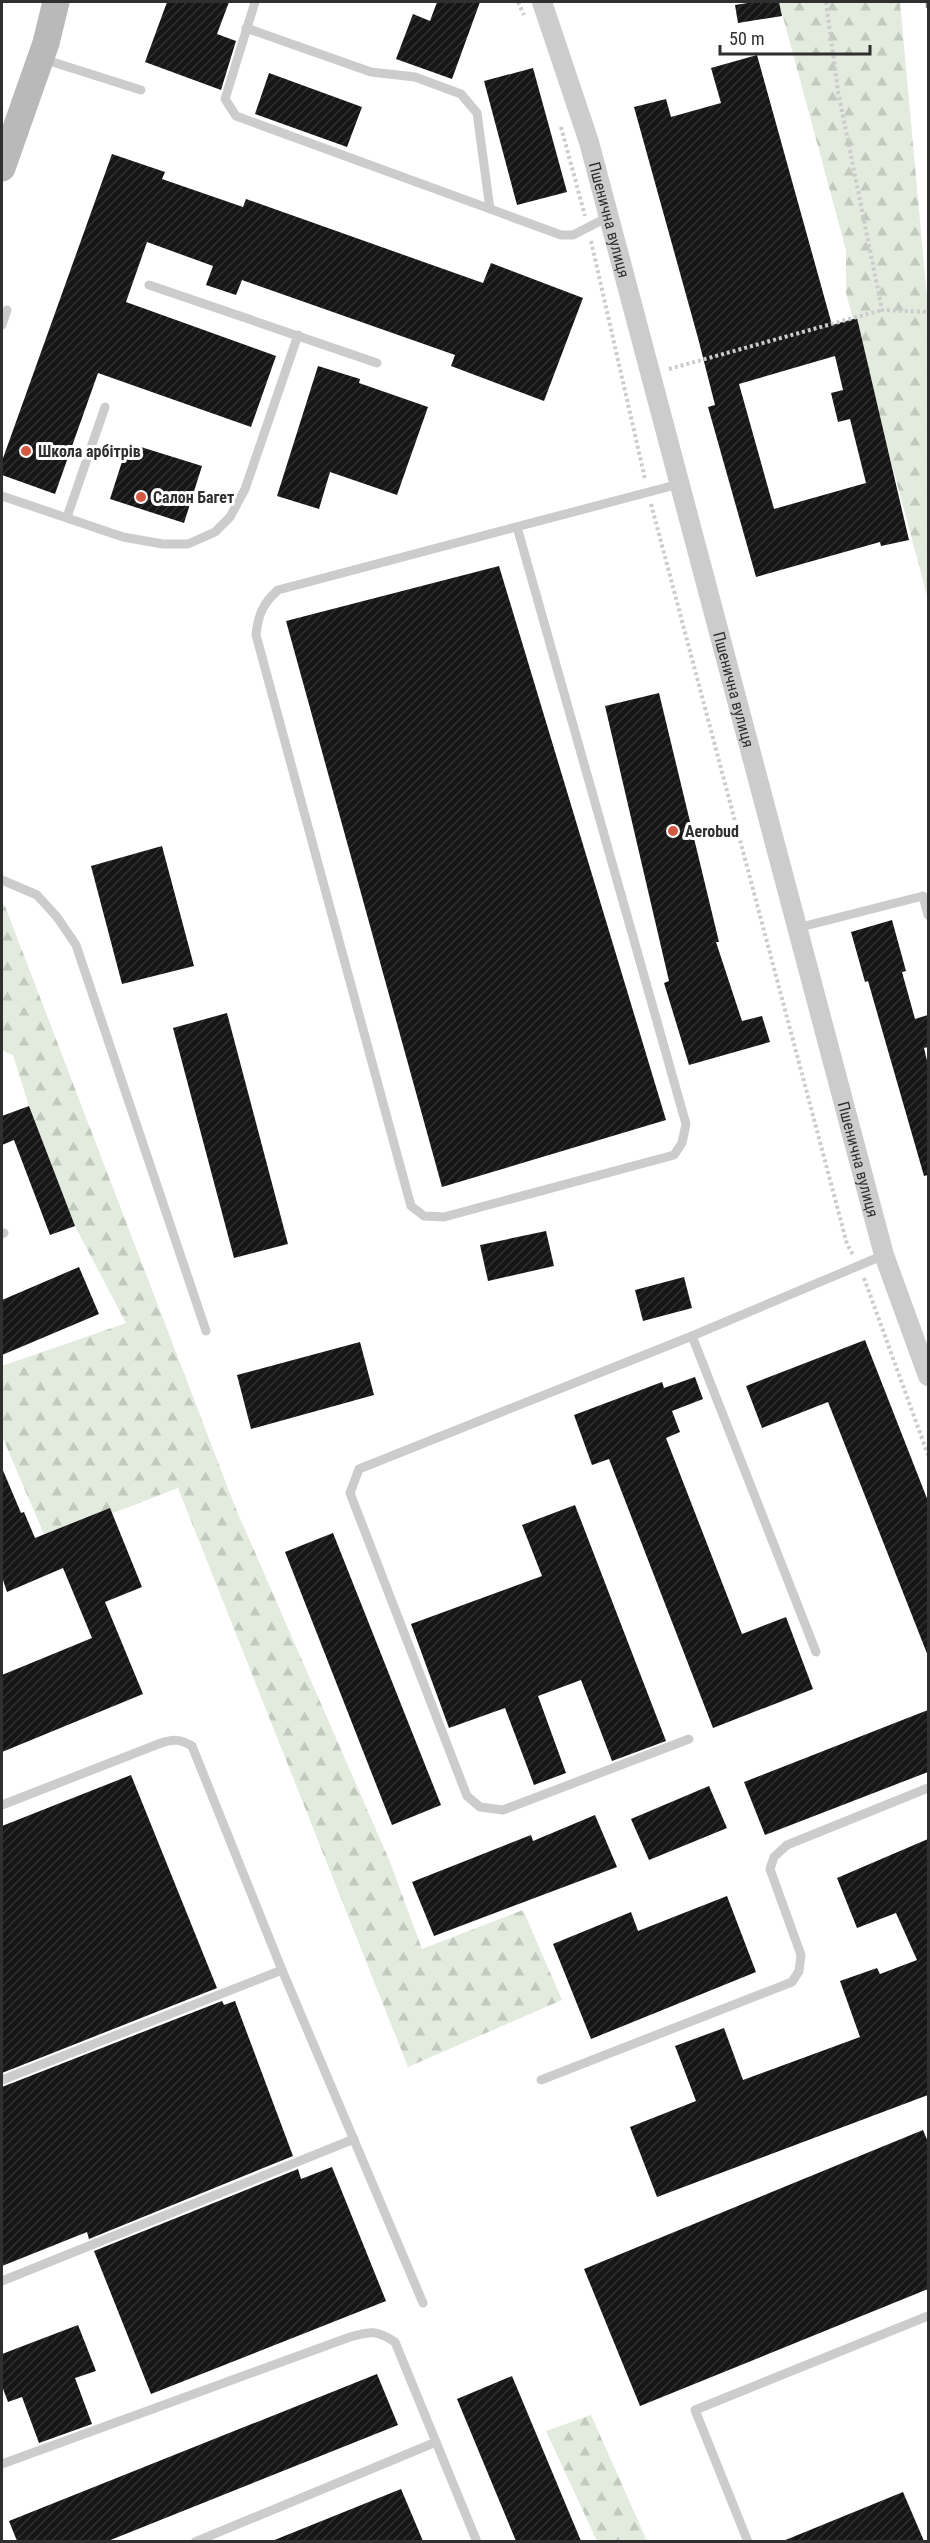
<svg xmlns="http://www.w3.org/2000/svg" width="930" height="2543" viewBox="0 0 930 2543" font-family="'Roboto Condensed',sans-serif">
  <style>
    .forest { fill: url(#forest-firs) }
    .building { fill: url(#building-hatch); fill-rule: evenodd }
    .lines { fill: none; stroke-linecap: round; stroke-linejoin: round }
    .path { stroke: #ccc; stroke-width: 4; stroke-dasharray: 3 3; stroke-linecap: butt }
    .service { stroke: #ccc; stroke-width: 9 }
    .minor { stroke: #ccc; stroke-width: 20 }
    .secondary { stroke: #b9b9b9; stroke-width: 27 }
    .rail { stroke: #848484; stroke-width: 4.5; stroke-dasharray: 6 4.5; stroke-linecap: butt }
    .poi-dot { fill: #d45942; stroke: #fff; stroke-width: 2 }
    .labels { text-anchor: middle; stroke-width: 6; stroke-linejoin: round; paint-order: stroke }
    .street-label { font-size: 16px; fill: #2f2f2f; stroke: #fff }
    .poi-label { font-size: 16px; font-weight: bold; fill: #2f2f2f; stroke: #fff; text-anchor: start }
  </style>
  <defs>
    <pattern id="forest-firs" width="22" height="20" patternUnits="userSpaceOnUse" patternTransform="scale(1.5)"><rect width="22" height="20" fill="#e2ebde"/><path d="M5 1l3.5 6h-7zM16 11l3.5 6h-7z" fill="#c2cabf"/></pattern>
    <pattern id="building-hatch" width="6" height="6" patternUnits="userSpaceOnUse" patternTransform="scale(1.5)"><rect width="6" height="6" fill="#161616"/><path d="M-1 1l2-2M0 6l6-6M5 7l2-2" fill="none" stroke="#303030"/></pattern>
  </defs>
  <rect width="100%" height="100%" fill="#fff"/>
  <g class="forest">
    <path d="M779,2H900L928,309V599L846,293V250Z"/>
    <path d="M2,905L5,906L236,1509L390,1862L422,1949L523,1910L562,2000L408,2067L178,1488L46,1539L2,1436V1366L126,1323L75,1226L29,1106L13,1055L2,1050Z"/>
    <path d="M591,2415L647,2541H597L546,2431Z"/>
  </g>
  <g class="building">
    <path d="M167,2H229L217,34L236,41L221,90L145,62Z"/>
    <path d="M437,2H480L452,79L396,59L413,14L430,21Z"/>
    <path d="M754,2H779L782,16L738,23L735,5Z"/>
    <path d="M757,55L832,325L857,318L909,540L881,546L880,542L756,577L708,407L715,405L698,338L634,107L666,99L671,117L721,103L711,68ZM835,356L843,390L831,393L838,422L850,419L866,483L774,509L739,384Z"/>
    <path d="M533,68L567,192L517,205L484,81Z"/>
    <path d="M269,73L362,107L347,147L255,114Z"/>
    <path d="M112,154L165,172L162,179L243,207L246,199L483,283L491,263L583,298L544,401L451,366L455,355L242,280L236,295L206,285L213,266L147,242L126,302L276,356L251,427L98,373L55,494L2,475V461Z"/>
    <path d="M318,366L360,379L359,383L428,407L397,495L330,472L319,509L277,496Z"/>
    <path d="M128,443L202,466L184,523L110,499Z"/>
    <path d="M499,566L666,1120L442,1187L286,621Z"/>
    <path d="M659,693L719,942H716L742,1021L762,1016L770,1042L689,1065L664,983L669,981L605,706Z"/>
    <path d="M162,846L194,966L122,984L91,866Z"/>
    <path d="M892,920L906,971L902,972L915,1019L928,1015V1047L924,1048L928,1065V1175L924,1176L868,981L865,982L851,932Z"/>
    <path d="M227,1013L288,1244L234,1258L173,1028Z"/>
    <path d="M29,1106L75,1226L50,1235L14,1140L2,1145V1116Z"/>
    <path d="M546,1231L554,1266L488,1281L480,1245Z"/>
    <path d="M79,1267L99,1314L2,1355V1300Z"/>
    <path d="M684,1277L692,1308L643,1321L635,1290Z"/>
    <path d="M865,1340L928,1501V1656L828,1402L762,1428L746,1386Z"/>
    <path d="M360,1342L374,1395L251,1429L237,1375Z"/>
    <path d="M695,1377L703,1399L672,1411L680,1432L666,1438L742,1634L786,1617L813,1689L713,1728L609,1459L592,1465L574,1415L662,1382L664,1388Z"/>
    <path d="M2,1468L21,1513L24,1512L35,1538L110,1508L142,1587L105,1602L143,1694L2,1752V1675L92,1638L63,1568L7,1592L2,1577Z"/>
    <path d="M575,1505L666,1741L612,1761L581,1680L538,1696L566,1773L534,1785L505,1708L449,1728L411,1624L542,1576L522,1525Z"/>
    <path d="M333,1533L441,1805L392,1825L285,1552Z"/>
    <path d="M928,1710V1772L765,1835L744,1782Z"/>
    <path d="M131,1775L217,1988L2,2073V1826Z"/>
    <path d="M709,1786L727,1828L649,1860L631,1819Z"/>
    <path d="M595,1815L617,1867L434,1936L412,1882L531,1835L533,1841Z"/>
    <path d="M928,1839V2095L657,2197L630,2127L696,2101L675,2046L724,2028L743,2080L860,2037L840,1981L877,1968L880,1974L917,1960L896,1913L857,1928L837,1878Z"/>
    <path d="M727,1896L756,1972L591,2039L553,1944L631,1912L638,1931Z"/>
    <path d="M222,2001L224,2005L235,2001L293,2156L89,2239L87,2232L2,2266V2087Z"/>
    <path d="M923,2130L928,2142V2289L640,2406L584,2269Z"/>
    <path d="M332,2167L386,2301L151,2394L94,2251L298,2169L301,2179Z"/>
    <path d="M78,2325L96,2371L75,2378L92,2424L39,2443L22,2397L8,2402L2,2386V2354Z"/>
    <path d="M377,2374L398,2425L108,2541H17L9,2521Z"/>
    <path d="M512,2376L581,2541H516L457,2399Z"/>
    <path d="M401,2489L423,2541H272Z"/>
    <path d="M903,2492L924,2541H783Z"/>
  </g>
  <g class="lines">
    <g class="path">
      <path d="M518,2L524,15"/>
      <path d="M826,2L838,91L882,310L928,312"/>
      <path d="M561,127L585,216"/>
      <path d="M591,241L645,479"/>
      <path d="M669,369L882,310"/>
      <path d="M651,504L847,1244L853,1255"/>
      <path d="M864,1278L928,1455"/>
    </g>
    <g class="service">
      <path d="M255,2L225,99L236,116L561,235H573L608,217"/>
      <path d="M246,28L371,72L415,77L461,94L477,113L490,209"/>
      <path d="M43,59L141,90"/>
      <path d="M149,285L377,363"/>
      <path d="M2,325L7,310"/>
      <path d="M2,496L123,537L163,544H188L215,532L230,517L245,489L298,335"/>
      <path d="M67,517L105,407"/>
      <path d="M517,527L686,1124L682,1143L674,1155L444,1217L424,1216L411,1206L256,635C258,615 263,603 278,590L679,484"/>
      <path d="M2,880L37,895L57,917L76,945L206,1331"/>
      <path d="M797,928L923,896L928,915"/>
      <path d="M2,1234L4,1233"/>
      <path d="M692,1336L816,1652"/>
      <path d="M689,1739L503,1810L480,1807L467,1796L350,1493L359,1469L692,1336L884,1255"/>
      <path d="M2,1805L161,1743C174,1739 180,1739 192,1746L282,1970"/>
      <path d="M2,2080L282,1970L423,2303"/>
      <path d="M541,2080L792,1982L799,1971L801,1955L770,1869L774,1857L787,1845L928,1788"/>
      <path d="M2,2281L354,2139"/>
      <path d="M2,2464L350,2337C371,2331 377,2330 395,2342L477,2542"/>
      <path d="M195,2542L436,2442"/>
      <path d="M748,2542L695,2410L928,2316"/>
    </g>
    <path class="minor" id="s1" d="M542,2L589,142L884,1255L928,1376"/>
    <path class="secondary" d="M2,168L46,43L56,2"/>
    <path class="rail" d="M928,2V10"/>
  </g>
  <g class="poi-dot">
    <circle cx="26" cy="451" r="6"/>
    <circle cx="141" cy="497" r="6"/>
    <circle cx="673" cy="831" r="6"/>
  </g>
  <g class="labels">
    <g class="street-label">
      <text dy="6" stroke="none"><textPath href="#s1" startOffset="228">Пшенична вулиця</textPath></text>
      <text dy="6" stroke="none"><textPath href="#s1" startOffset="714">Пшенична вулиця</textPath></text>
      <text dy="6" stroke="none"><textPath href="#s1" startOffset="1200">Пшенична вулиця</textPath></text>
    </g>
    <g class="poi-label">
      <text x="38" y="457">Школа арбітрів</text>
      <text x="153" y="503">Салон Багет</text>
      <text x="685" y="837">Aerobud</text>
    </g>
  </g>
  <rect width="930" height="2543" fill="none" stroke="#2f2f2f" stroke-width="6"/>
  <path d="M720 45v9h150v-9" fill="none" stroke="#2f2f2f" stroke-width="3"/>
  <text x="729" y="45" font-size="18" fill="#2f2f2f" stroke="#ffffff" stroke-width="4.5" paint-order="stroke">50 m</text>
</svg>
